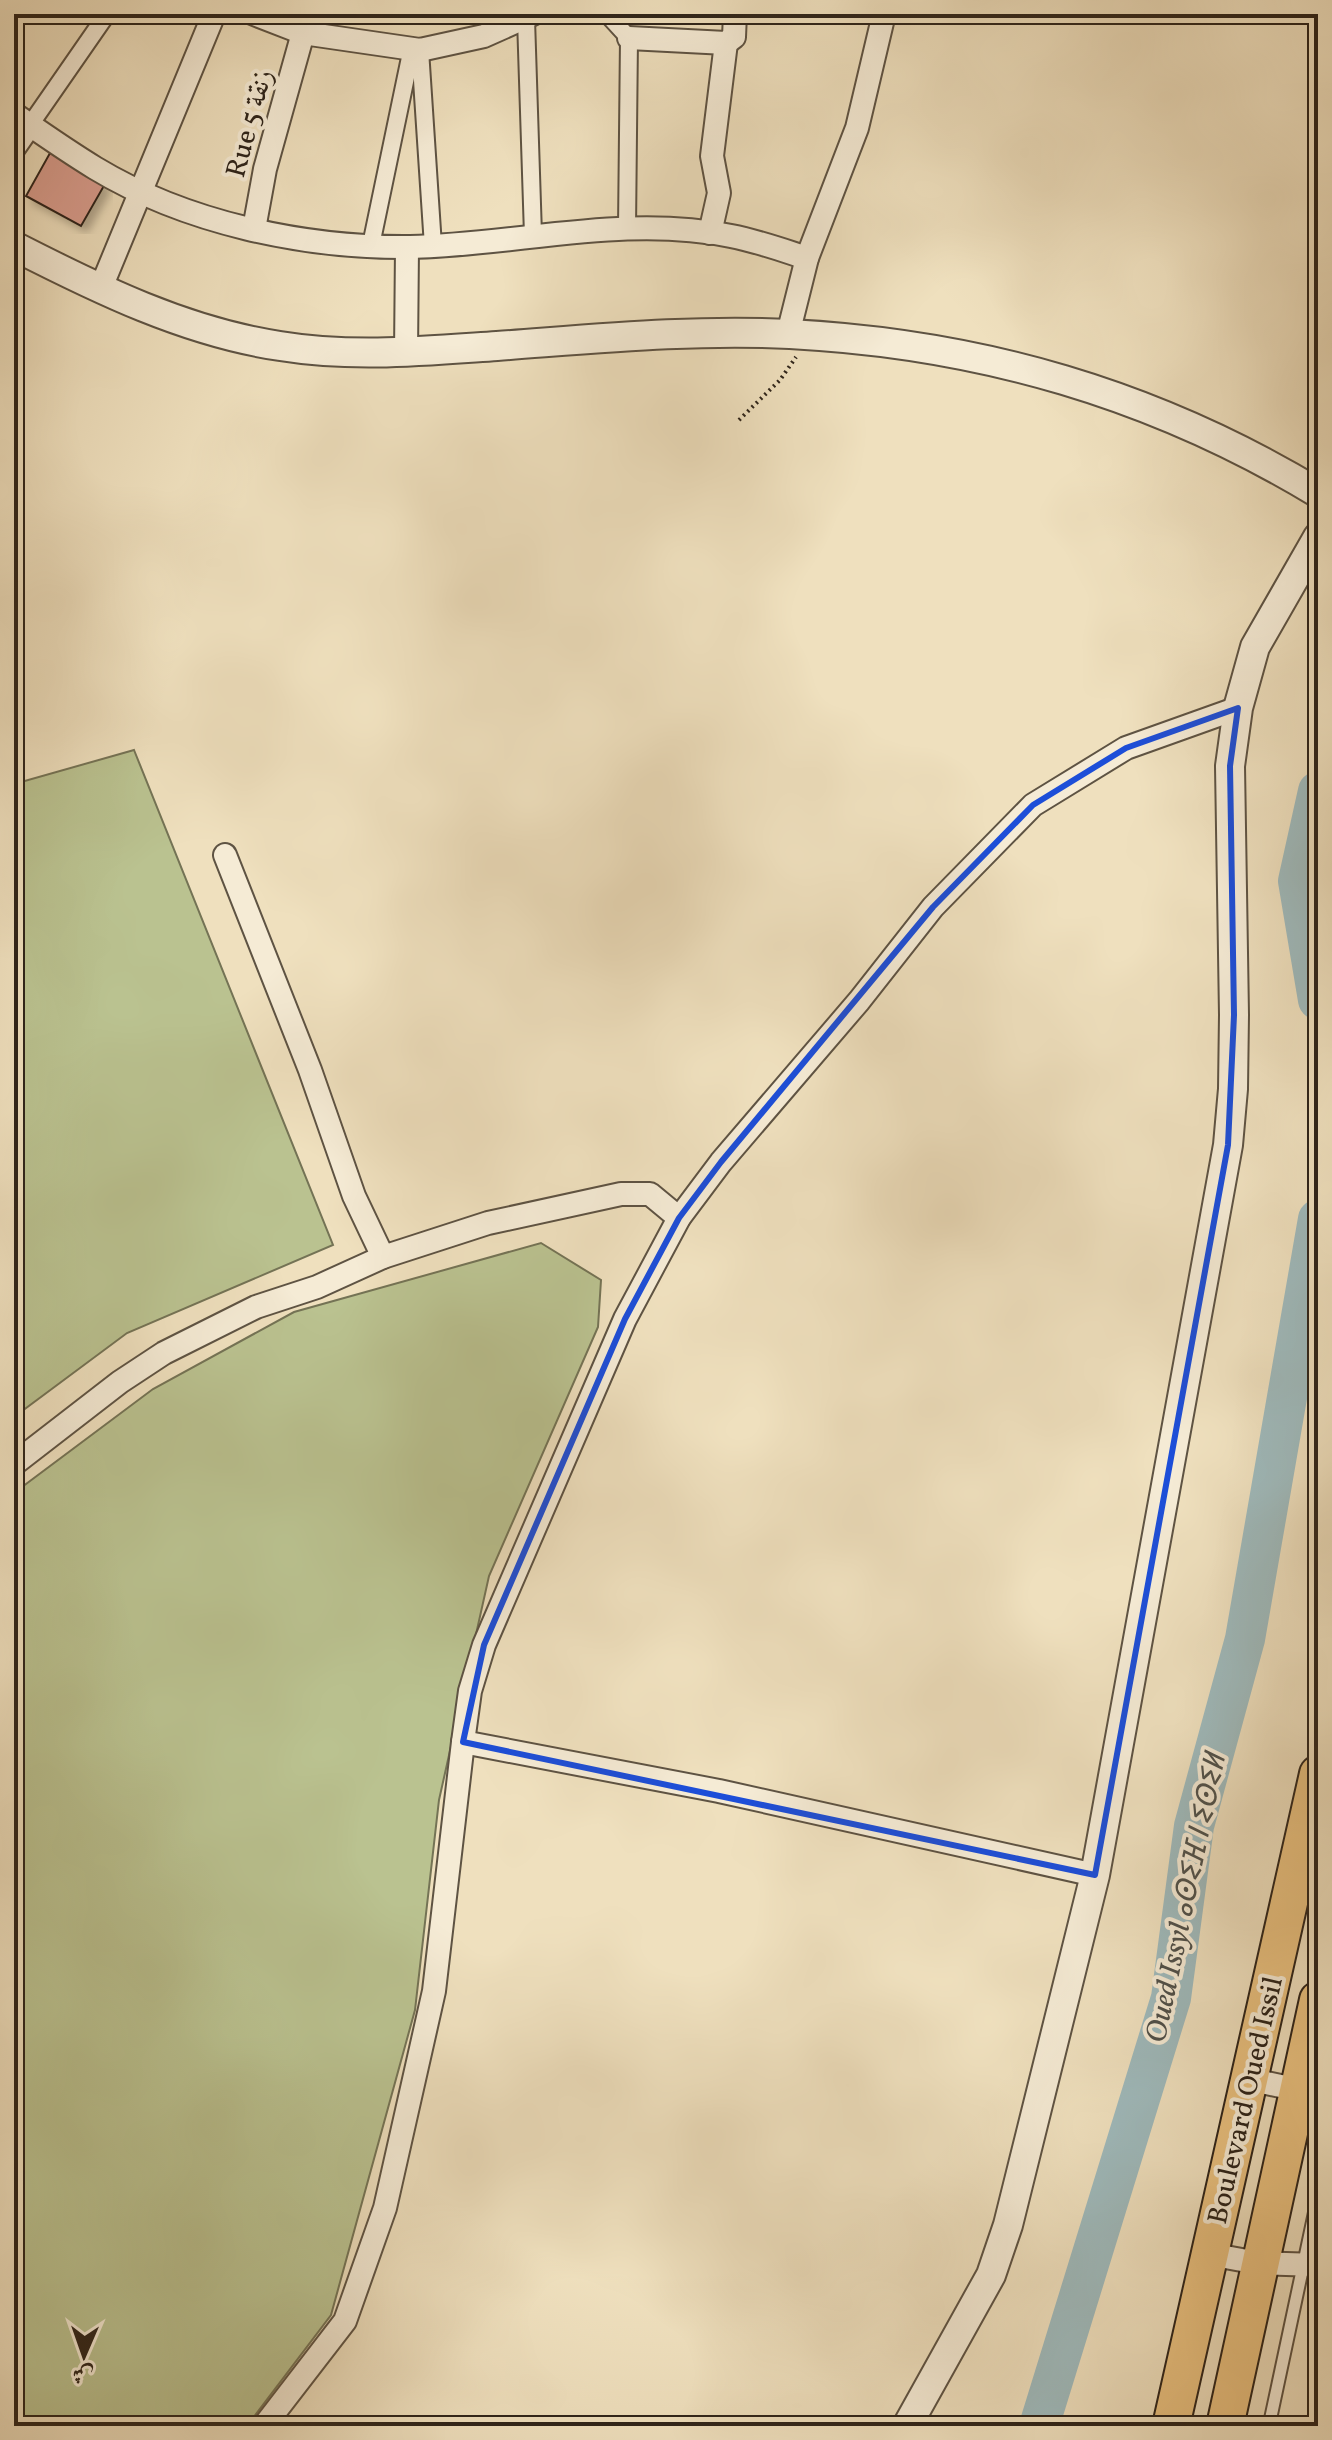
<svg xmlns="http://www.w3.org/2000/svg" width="1332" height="2440" viewBox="0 0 1332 2440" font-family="Vollkorn,Amiri,'Noto Sans Tifinagh',serif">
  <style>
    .green { fill: #bac290; stroke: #747355; stroke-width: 2 }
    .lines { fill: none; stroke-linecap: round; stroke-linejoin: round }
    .river { stroke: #9fbabc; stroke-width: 40 }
    .building { fill: #d99d8e; stroke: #2e241a; stroke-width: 2; filter: url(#shadow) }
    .service-casing { stroke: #5e5343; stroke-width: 15 }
    .pedestrian-casing { stroke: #5e5343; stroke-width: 20 }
    .minor-casing { stroke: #5e5343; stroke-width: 26 }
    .tertiary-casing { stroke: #5e5343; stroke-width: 32 }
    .primary-casing { stroke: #2e241a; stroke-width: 40 }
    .path { stroke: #2e241a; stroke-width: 4; stroke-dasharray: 2 4; stroke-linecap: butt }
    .service { stroke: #f5ebd5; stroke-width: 11 }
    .pedestrian { stroke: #f5ebd5; stroke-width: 16 }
    .minor { stroke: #f5ebd5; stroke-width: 22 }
    .tertiary { stroke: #f5ebd5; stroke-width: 28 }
    .primary { stroke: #e8c07f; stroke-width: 36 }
    .marked { fill: none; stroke: #1d4ed8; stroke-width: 6; stroke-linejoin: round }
    .labels { text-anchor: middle; stroke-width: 8; stroke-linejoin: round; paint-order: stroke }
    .street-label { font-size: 28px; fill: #2e241a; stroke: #f5ebd5 }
    .water-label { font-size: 30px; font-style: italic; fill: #50514b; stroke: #f5ebd5 }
  </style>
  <defs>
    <filter id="shadow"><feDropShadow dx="6" dy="6" stdDeviation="4" flood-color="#0004"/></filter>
  </defs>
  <rect width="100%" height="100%" fill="#efe0be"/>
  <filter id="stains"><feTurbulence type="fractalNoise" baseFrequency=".0025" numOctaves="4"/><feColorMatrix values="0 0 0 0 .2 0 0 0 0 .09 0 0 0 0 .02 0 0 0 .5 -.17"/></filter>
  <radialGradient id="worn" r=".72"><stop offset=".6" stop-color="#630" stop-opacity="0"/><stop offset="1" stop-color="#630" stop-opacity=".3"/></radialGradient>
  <g class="green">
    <path d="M134,750L333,1245L127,1333L14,1417V784Z"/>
    <path d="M541,1243L601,1280L598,1327L489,1576L439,1800L415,2010L331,2315L247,2426H14V1493L153,1389L294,1312Z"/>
  </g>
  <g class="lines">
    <g class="river">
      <path d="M1318,791L1298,881L1318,1000"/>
      <path d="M1039,2426L1171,1998L1194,1826L1245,1639L1318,1219"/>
    </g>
  </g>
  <path class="building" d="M50,153L105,184L81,226L26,196Z"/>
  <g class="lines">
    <g class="service-casing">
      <path id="service" d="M1269,2426L1318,2196"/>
    </g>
    <g class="pedestrian-casing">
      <g id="pedestrian">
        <path d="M607,14L629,38L627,228"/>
        <path d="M526,19L533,235"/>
        <path d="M420,50L433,246"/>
        <path d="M30,125L107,14"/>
        <path d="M371,245L412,48"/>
      </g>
    </g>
    <g class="minor-casing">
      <g id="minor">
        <path d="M254,14L303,33L420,50L484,36L533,14"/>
        <path d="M629,38L726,43L734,37L735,14"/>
        <path d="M14,114C40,132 67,151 95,168C186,223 304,248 410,247C517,245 624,214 731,236C757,241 782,250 807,258"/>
        <path d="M14,148L30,125"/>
        <path d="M254,229L265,169L303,33"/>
        <path d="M710,233L719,193L712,156L726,43"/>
        <path d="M100,290L214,14"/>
        <path d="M788,334L807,258L857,128L884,14"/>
        <path d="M406,354L407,247"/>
        <path d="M225,855L310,1070L354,1196L383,1257"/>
        <path d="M14,1464L120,1382L164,1353L256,1307L317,1287L383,1257L488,1223L621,1194H650L679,1218"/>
        <path d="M463,1742L719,1791L1095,1875"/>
        <path d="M1248,2079L1318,2094"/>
        <path d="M1209,2254L1258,2263L1318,2265"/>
        <path d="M264,2426L345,2321L385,2208L434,1991L463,1742L470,1691L484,1645L625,1319L679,1218L721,1162L859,1001L933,907L1033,805L1126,748L1238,708"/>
      </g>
    </g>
    <g class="tertiary-casing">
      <g id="tertiary">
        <path d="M14,246C98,289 186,332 280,346C353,358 424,351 497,346C594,339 692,329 790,334C981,344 1154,394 1318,493"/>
        <path d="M907,2426L991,2275L1008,2225L1095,1875L1228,1145L1233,1089L1234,1015L1230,766L1238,708L1255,647L1318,537"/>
      </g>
    </g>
    <g class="primary-casing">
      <g id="primary">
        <path d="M1171,2426L1318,1774"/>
        <path d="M1225,2426L1318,2000"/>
      </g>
    </g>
    <path class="path" d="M739,420L780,380L796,357"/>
    <use href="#service" class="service"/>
    <use href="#pedestrian" class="pedestrian"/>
    <use href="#minor" class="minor"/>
    <use href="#tertiary" class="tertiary"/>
    <use href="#primary" class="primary"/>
  </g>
  <path class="marked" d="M1238,708L1230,766L1234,1015L1228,1145L1095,1875L463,1742L484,1645L625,1319L679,1218L721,1162L933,907L1033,805L1126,748Z"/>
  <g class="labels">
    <g class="street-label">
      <text transform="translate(248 123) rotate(-75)" y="10">Rue 5 زنقة</text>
      <text transform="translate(1244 2100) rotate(-77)" y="10">Boulevard Oued Issil</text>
    </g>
    <g class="water-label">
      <text transform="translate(1185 1898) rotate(-78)" y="10">Oued Issyl ⴰⵙⵉⴼ ⵏ ⵉⵙⵉⵍ</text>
    </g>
  </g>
  <rect width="1332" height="2440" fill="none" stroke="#efe0be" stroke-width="48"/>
  <rect x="16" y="16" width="1300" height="2408" fill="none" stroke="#2e241a" stroke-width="4"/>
  <rect x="24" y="24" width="1284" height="2392" fill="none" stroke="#2e241a" stroke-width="2"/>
  <g transform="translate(84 2356) rotate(182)" stroke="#f5ebd5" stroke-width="6" paint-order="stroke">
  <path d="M0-6L14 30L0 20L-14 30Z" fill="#2e241a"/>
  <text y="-12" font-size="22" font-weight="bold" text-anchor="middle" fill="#2e241a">ش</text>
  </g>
  <rect width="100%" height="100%" filter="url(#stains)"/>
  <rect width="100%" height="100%" fill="url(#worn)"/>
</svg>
